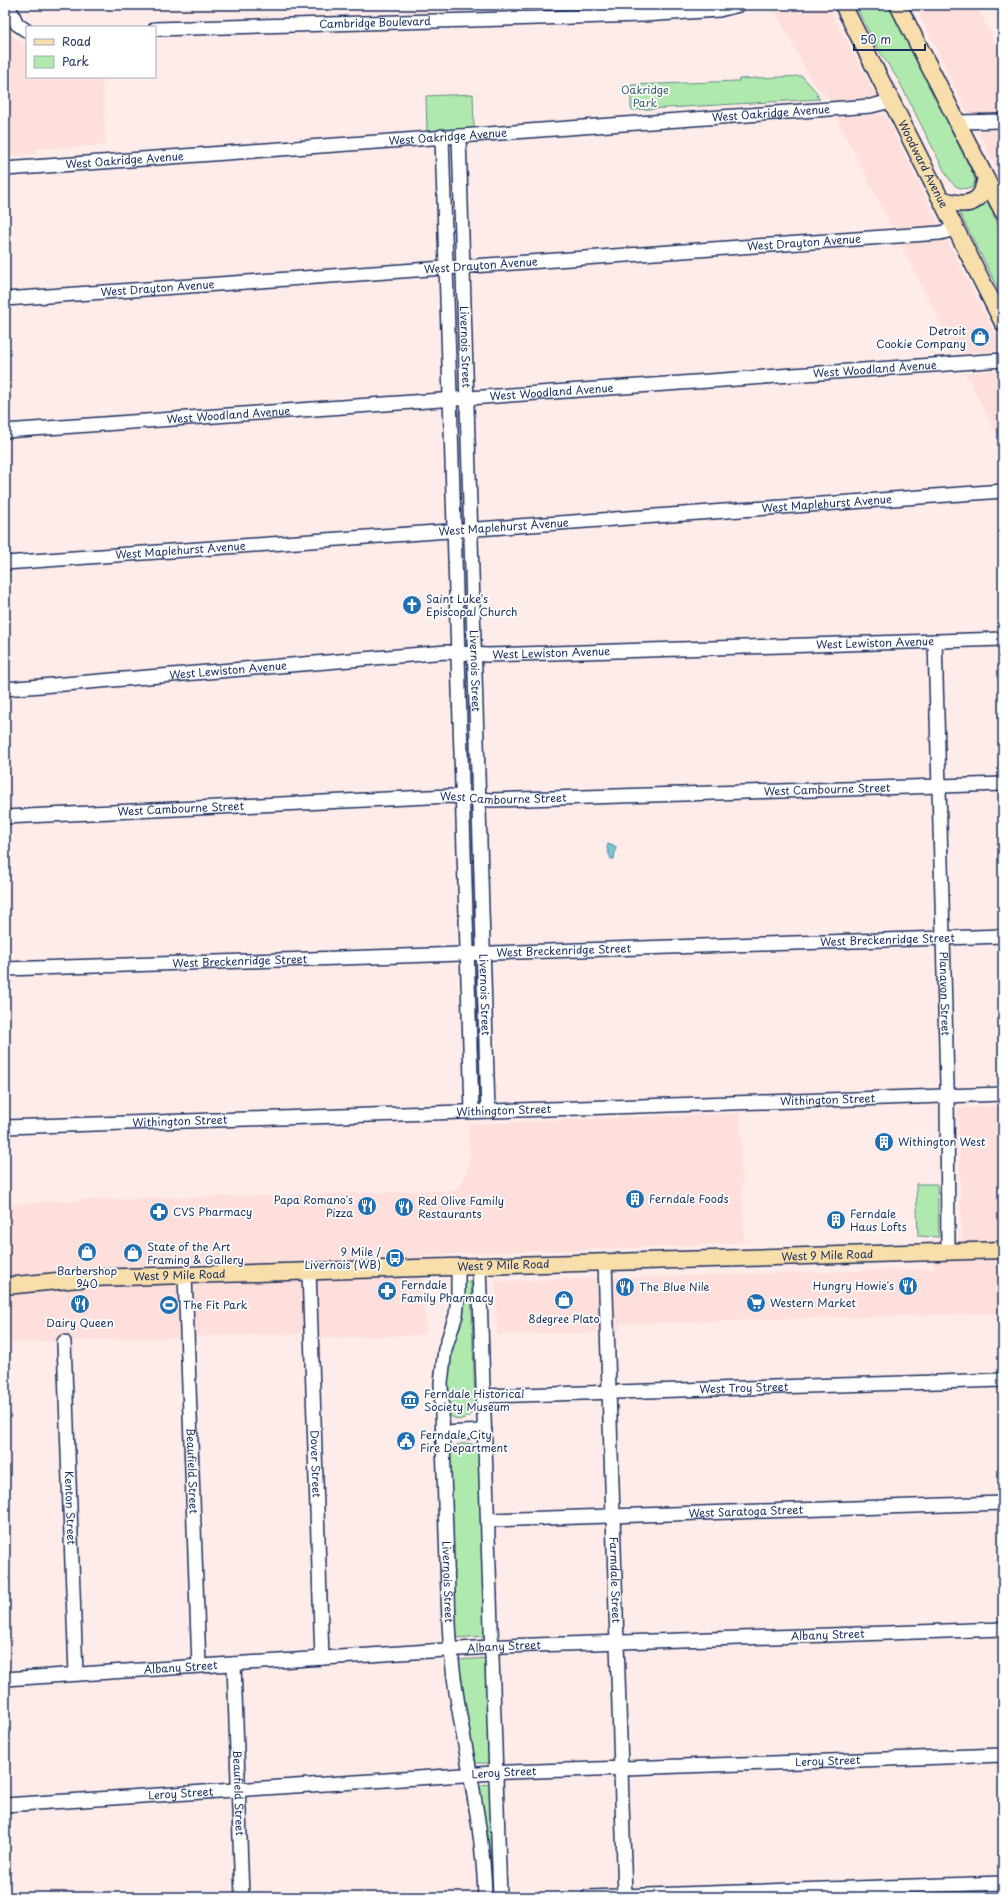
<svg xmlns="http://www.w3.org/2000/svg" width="1008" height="1902" viewBox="0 0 1008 1902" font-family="'Playpen Sans',sans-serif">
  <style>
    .built { fill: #fedfdb }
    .green { fill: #afe9ae; stroke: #658c86 }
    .water { fill: #77c7d2; stroke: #528aa4 }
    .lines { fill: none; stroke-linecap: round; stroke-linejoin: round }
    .minor-casing { stroke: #1b2f5e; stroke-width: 16 }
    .major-casing { stroke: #1b2f5e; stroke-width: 19 }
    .minor { stroke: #fff; stroke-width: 13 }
    .major { stroke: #f8deab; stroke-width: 16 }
    .labels { text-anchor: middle; stroke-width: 3.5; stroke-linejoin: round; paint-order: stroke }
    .street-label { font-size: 11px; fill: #1b2f5e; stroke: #fff }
    .park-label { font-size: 11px; fill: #405e72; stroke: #fff }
    .poi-label { font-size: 11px; fill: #1b2f5e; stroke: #fff; text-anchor: start }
  </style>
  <rect width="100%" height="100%" fill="#feecea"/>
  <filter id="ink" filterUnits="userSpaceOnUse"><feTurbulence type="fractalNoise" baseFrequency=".025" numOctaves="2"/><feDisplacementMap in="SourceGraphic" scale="8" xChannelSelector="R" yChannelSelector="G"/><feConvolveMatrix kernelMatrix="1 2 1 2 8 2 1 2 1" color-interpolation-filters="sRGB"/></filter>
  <g filter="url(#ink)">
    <g class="built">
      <path d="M772,5H827L875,93L869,100L832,102L812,81Z"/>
      <path d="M978,8L1003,60V114L969,115L917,10Z"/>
      <path d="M5,28L18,40L27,43V77H102L106,145L36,149V154L5,156Z"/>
      <path d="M885,114L917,180L1003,350L959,355L938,318L836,117Z"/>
      <path d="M1003,130V182L978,131Z"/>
      <path d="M1003,370V446L965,373Z"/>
      <path d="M1003,1106V1313L619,1324L618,1332L497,1335L496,1281L934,1269L933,1241L962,1239L958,1108Z"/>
      <path d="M740,1113L744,1242L692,1246L422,1255L426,1335L311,1338V1334L250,1335L5,1343V1205L50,1201L459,1190L470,1163L469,1124Z"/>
    </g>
    <g class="green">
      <path d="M855,5H889L974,176L975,182L972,188C958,190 955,187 947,176L899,81L878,49Z"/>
      <path d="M802,76L819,95L816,96L820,99L633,110L631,109V85L739,81V79Z"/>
      <path d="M473,94L474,128L427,131L426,96Z"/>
      <path d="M985,197L1003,234V285L999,290L957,208Z"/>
      <path d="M916,1184H937L939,1237L918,1236Z"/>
      <path d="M465,1282H471L475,1408L470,1416L459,1420L450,1416L448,1413L446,1382L449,1357L463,1310Z"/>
      <path d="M468,1443L475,1445L480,1452L486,1636L454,1638L448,1458C451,1446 456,1444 468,1443Z"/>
      <path d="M488,1658L491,1763H475L458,1660Z"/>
      <path d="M492,1784L495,1890H492L484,1811L479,1785Z"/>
    </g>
    <path class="water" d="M608,844L616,847L614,859H611L607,848Z"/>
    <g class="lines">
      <g class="minor-casing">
        <g id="minor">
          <path d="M8,5L17,24L27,31"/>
          <path id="s1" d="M155,29L643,15L719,10L739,5"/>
          <path d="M958,122L1003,121"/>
          <path d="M442,136L472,1111"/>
          <path id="s2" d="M459,136L488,1111"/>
          <path id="s3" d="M5,169L871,106L891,101"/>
          <path id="s4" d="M5,299L940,233L955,229"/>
          <path id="s5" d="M5,431L1003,360"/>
          <path id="s6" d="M5,563L1003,491"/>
          <path id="s7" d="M935,641L947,1084L948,1252"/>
          <path id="s8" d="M5,689L446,652L487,655L1003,639"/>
          <path id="s9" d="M5,817L450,796L491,800L1003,784"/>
          <path id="s10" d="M5,969L1003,936"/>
          <path id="s11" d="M5,1127L1003,1094"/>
          <path id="s12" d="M605,1262L625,1897"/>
          <path d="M479,1266L500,1897"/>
          <path id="s13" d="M458,1267V1297L456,1315L445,1349L441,1383L449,1623C453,1715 483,1805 485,1897"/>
          <path id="s14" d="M309,1271L322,1658"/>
          <path id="s15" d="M185,1275L199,1666"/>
          <path id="s16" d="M64,1342L76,1674"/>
          <path id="s17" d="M484,1396L1003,1380"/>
          <path d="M442,1433L485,1431"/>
          <path id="s18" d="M489,1520L1003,1503"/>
          <path id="s19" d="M234,1664L242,1897"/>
          <path id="s20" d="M5,1679L505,1646L1003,1629"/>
          <path id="s21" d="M5,1805L509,1772L1003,1755"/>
          <path d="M588,1897L1003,1883"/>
        </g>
      </g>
      <g class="major-casing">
        <g id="major">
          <path id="s22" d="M843,5L1003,323"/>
          <path d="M898,5L1003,212"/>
          <path d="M942,199C955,204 972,208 981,194C983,190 984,184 986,179"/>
          <path id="s23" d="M5,1286L90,1278L1003,1250"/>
        </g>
      </g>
      <use href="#minor" class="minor"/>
      <use href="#major" class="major"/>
    </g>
  </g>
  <defs>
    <g id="shop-disc" transform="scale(1)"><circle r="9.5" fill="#1f6fb2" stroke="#fff"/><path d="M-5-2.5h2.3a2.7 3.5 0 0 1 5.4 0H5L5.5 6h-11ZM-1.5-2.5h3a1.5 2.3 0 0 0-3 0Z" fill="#fff"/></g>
    <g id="church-disc" transform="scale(1)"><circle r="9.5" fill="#1f6fb2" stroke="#fff"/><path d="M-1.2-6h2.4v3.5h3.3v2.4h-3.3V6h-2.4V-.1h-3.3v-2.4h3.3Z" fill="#fff"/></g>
    <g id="building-disc" transform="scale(1)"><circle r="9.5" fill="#1f6fb2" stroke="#fff"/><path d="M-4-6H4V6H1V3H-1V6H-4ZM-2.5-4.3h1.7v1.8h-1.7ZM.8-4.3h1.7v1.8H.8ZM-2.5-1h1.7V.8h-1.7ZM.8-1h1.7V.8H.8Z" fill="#fff"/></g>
    <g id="restaurant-disc" transform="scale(1)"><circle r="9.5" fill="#1f6fb2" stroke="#fff"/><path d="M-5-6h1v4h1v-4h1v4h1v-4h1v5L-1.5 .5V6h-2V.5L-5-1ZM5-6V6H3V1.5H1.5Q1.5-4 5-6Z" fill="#fff"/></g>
    <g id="pharmacy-disc" transform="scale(1)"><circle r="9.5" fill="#1f6fb2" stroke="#fff"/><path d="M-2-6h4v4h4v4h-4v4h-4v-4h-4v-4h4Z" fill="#fff"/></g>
    <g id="bus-disc" transform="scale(1)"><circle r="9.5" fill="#1f6fb2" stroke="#fff"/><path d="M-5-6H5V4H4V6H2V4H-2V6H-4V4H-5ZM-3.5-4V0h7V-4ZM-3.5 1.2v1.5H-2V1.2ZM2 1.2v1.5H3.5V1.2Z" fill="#fff"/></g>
    <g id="supermarket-disc" transform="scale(1)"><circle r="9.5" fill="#1f6fb2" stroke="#fff"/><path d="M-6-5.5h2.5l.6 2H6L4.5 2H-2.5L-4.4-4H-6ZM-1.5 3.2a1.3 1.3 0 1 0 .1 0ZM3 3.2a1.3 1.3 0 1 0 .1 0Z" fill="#fff"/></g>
    <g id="stadium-disc" transform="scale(1)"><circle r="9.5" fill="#1f6fb2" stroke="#fff"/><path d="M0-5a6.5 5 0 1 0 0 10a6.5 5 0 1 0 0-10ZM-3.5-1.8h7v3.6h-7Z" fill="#fff"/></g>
    <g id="museum-disc" transform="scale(1)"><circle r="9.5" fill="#1f6fb2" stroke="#fff"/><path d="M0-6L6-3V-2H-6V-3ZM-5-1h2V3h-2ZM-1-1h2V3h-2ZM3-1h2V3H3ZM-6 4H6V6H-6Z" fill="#fff"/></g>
    <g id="civic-disc" transform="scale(1)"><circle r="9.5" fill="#1f6fb2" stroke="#fff"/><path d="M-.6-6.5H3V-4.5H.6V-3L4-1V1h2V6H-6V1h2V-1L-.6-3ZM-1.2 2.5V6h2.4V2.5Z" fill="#fff"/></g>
  </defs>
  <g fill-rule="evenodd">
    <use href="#shop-disc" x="980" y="337"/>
    <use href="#church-disc" x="412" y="605"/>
    <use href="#building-disc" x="884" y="1142"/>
    <use href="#building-disc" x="635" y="1199"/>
    <use href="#restaurant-disc" x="367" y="1206"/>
    <use href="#restaurant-disc" x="404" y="1207"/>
    <use href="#pharmacy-disc" x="159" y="1212"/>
    <use href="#building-disc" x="836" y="1220"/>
    <use href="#shop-disc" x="87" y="1252"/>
    <use href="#shop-disc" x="133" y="1253"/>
    <use href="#bus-disc" x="395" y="1258"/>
    <use href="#restaurant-disc" x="908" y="1286"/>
    <use href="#restaurant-disc" x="625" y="1287"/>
    <use href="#pharmacy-disc" x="387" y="1291"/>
    <use href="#shop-disc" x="564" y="1300"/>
    <use href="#supermarket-disc" x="756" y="1303"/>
    <use href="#restaurant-disc" x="80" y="1304"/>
    <use href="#stadium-disc" x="169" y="1305"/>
    <use href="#museum-disc" x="410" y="1400"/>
    <use href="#civic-disc" x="406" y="1441"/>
  </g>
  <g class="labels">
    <g class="street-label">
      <text dy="4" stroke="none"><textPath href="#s1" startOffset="220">Cambridge Boulevard</textPath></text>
      <text dy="4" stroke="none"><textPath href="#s3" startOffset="768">West Oakridge Avenue</textPath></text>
      <text dy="4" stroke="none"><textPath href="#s3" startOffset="444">West Oakridge Avenue</textPath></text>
      <text dy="4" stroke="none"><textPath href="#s3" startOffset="120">West Oakridge Avenue</textPath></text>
      <text dy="4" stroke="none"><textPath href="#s22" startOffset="178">Woodward Avenue</textPath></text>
      <text dy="4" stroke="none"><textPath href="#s4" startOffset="801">West Drayton Avenue</textPath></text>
      <text dy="4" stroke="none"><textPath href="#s4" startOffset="477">West Drayton Avenue</textPath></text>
      <text dy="4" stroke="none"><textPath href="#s4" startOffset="153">West Drayton Avenue</textPath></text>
      <text dy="4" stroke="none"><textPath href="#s2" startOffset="211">Livernois Street</textPath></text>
      <text dy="4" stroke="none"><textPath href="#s5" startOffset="872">West Woodland Avenue</textPath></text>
      <text dy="4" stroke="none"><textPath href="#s5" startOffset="548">West Woodland Avenue</textPath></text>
      <text dy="4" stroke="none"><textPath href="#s5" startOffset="224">West Woodland Avenue</textPath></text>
      <text dy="4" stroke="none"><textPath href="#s6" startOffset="824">West Maplehurst Avenue</textPath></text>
      <text dy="4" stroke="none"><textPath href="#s6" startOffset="500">West Maplehurst Avenue</textPath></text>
      <text dy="4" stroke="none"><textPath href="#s6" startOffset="176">West Maplehurst Avenue</textPath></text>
      <text dy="4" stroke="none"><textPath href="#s8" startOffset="872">West Lewiston Avenue</textPath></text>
      <text dy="4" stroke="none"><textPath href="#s8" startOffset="548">West Lewiston Avenue</textPath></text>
      <text dy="4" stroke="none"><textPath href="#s8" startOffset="224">West Lewiston Avenue</textPath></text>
      <text dy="4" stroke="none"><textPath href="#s2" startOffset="535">Livernois Street</textPath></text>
      <text dy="4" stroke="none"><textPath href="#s9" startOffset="823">West Cambourne Street</textPath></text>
      <text dy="4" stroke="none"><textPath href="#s9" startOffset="499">West Cambourne Street</textPath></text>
      <text dy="4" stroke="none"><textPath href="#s9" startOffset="176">West Cambourne Street</textPath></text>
      <text dy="4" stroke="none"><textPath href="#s10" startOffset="883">West Breckenridge Street</textPath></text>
      <text dy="4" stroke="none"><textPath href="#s10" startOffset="559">West Breckenridge Street</textPath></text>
      <text dy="4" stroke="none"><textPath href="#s10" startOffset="235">West Breckenridge Street</textPath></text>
      <text dy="4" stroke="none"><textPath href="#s7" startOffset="353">Planavon Street</textPath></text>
      <text dy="4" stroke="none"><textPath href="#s2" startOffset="859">Livernois Street</textPath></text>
      <text dy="4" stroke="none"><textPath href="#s11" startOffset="823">Withington Street</textPath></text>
      <text dy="4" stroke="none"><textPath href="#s11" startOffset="499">Withington Street</textPath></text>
      <text dy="4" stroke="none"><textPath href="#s11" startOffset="175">Withington Street</textPath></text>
      <text dy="4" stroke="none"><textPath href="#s23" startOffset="823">West 9 Mile Road</textPath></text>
      <text dy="4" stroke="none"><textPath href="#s23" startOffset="499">West 9 Mile Road</textPath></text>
      <text dy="4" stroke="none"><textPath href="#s23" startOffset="175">West 9 Mile Road</textPath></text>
      <text dy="4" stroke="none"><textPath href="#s17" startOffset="260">West Troy Street</textPath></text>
      <text dy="4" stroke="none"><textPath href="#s14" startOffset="193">Dover Street</textPath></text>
      <text dy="4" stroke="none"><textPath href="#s15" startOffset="196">Beaufield Street</textPath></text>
      <text dy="4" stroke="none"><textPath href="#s16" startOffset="166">Kenton Street</textPath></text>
      <text dy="4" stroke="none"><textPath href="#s18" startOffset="257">West Saratoga Street</textPath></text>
      <text dy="4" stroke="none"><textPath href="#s12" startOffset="318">Farmdale Street</textPath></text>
      <text dy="4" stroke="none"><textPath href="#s13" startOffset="317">Livernois Street</textPath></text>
      <text dy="4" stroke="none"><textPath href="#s20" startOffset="824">Albany Street</textPath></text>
      <text dy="4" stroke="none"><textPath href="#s20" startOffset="500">Albany Street</textPath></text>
      <text dy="4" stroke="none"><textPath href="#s20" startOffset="176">Albany Street</textPath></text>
      <text dy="4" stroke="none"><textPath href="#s21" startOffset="824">Leroy Street</textPath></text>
      <text dy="4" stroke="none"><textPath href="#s21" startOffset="500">Leroy Street</textPath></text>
      <text dy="4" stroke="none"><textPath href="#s19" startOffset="129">Beaufield Street</textPath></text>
      <text dy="4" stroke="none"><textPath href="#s21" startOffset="176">Leroy Street</textPath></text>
    </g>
    <g class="park-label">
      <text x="645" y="94">Oakridge<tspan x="645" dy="13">Park</tspan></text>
    </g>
    <g class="poi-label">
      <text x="966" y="335" text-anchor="end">Detroit<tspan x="966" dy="13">Cookie Company</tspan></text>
      <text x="426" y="603">Saint Luke's<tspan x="426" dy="13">Episcopal Church</tspan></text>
      <text x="898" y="1146">Withington West</text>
      <text x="649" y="1203">Ferndale Foods</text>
      <text x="353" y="1204" text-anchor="end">Papa Romano's<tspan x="353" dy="13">Pizza</tspan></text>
      <text x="418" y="1205">Red Olive Family<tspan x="418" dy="13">Restaurants</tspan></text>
      <text x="173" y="1216">CVS Pharmacy</text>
      <text x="850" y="1218">Ferndale<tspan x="850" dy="13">Haus Lofts</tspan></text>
      <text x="147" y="1251">State of the Art<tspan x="147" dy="13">Framing &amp; Gallery</tspan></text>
      <text x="381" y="1256" text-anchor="end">9 Mile /<tspan x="381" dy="13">Livernois (WB)</tspan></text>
      <text x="87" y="1275" text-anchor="middle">Barbershop<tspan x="87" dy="13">940</tspan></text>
      <text x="401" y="1289">Ferndale<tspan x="401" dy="13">Family Pharmacy</tspan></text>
      <text x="894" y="1290" text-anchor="end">Hungry Howie's</text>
      <text x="639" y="1291">The Blue Nile</text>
      <text x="770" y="1307">Western Market</text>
      <text x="183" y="1309">The Fit Park</text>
      <text x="564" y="1323" text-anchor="middle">8degree Plato</text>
      <text x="80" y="1327" text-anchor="middle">Dairy Queen</text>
      <text x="424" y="1398">Ferndale Historical<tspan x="424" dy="13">Society Museum</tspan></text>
      <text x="420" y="1439">Ferndale City<tspan x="420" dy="13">Fire Department</tspan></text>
    </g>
  </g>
  <rect width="1008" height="1902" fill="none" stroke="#fff" stroke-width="20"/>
  <rect x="10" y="10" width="988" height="1882" fill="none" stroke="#1b2f5e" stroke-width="1.5" filter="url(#ink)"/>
  <rect x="26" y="26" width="130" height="52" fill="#ffffff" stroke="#a4acbf"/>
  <rect x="34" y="39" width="20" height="6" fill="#f8deab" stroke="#a4acbf"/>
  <text x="62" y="46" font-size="12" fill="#1b2f5e">Road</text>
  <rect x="34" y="56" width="20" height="12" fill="#afe9ae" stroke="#a4acbf"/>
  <text x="62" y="66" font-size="12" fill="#1b2f5e">Park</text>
  <path d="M854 44v6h71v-6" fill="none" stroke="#1b2f5e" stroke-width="2"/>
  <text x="860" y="44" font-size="12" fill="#1b2f5e" stroke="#ffffff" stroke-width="3" paint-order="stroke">50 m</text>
</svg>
